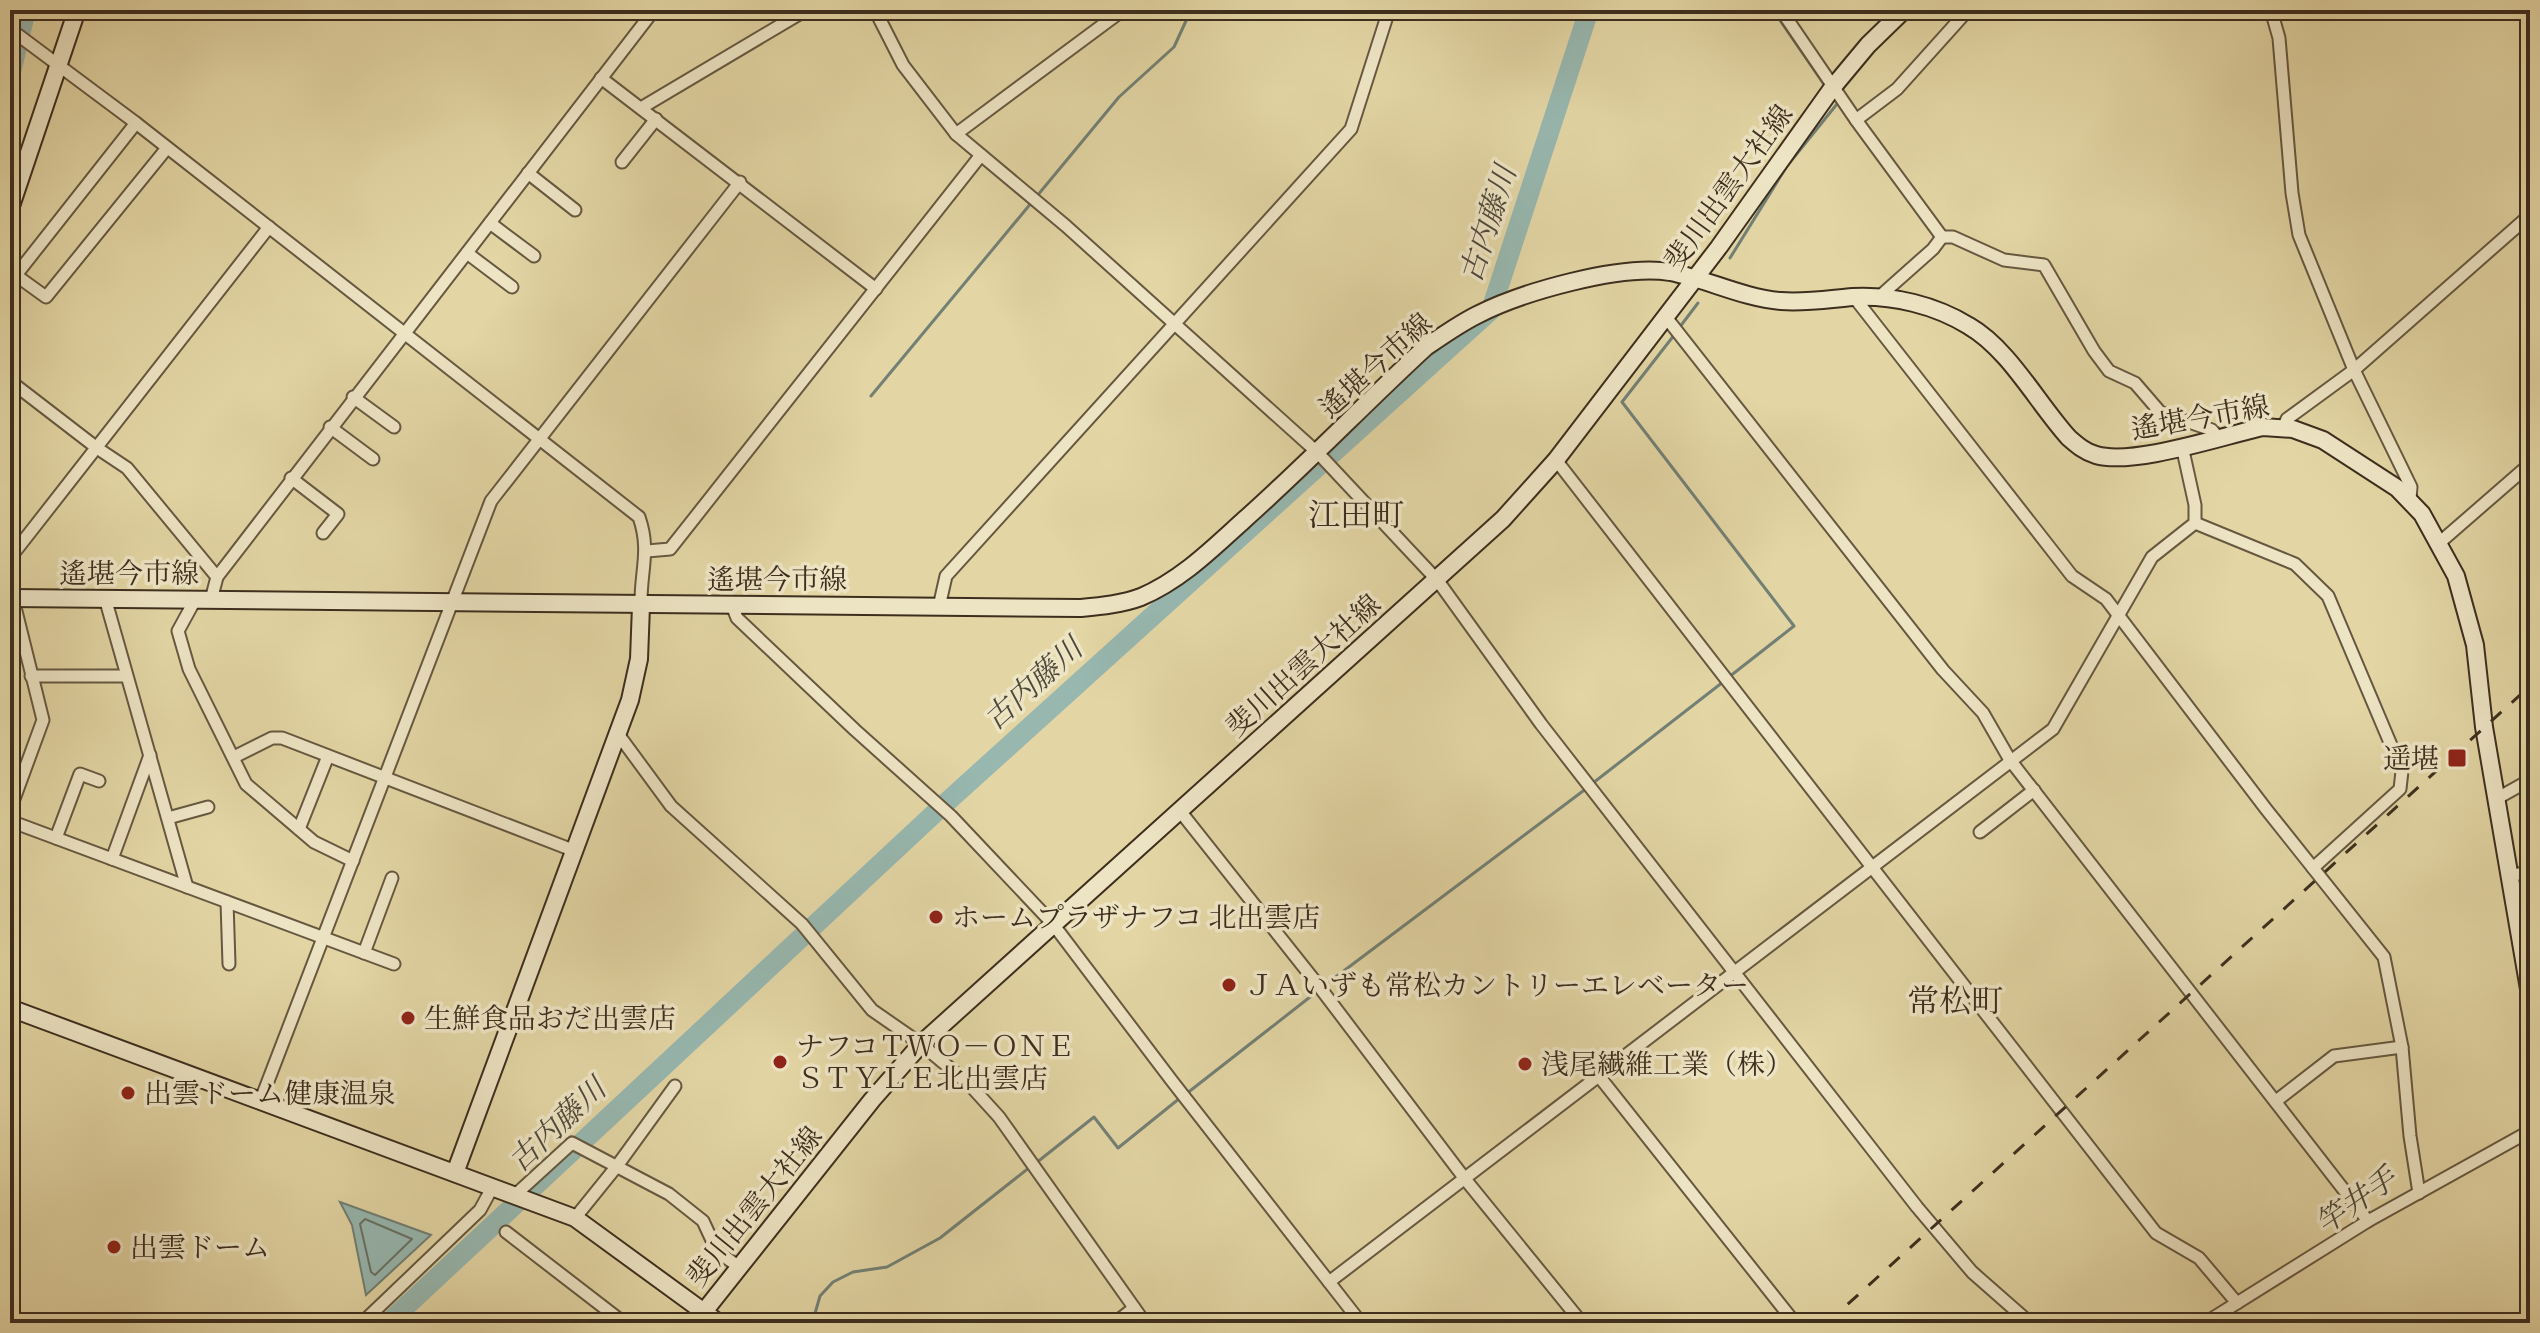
<svg xmlns="http://www.w3.org/2000/svg" width="2540" height="1333" viewBox="0 0 2540 1333" font-family="Alegreya,'Noto Serif JP',serif">
  <style>
    .water { fill: #97b7af; stroke: #738075; stroke-width: 2 }
    .lines { fill: none; stroke-linecap: round; stroke-linejoin: round }
    .shore { stroke: #6a7266; stroke-width: 2 }
    .stream { stroke: #738075; stroke-width: 3 }
    .river { stroke: #97b7af; stroke-width: 20 }
    .street-casing { stroke: #665840; stroke-width: 15 }
    .secondary-casing { stroke: #3d2e1e; stroke-width: 20 }
    .street { stroke: #ede4c4; stroke-width: 11 }
    .secondary { stroke: #ede4c4; stroke-width: 16 }
    .rail { stroke: #3d2e1e; stroke-width: 3; stroke-dasharray: 14 14; stroke-linecap: butt }
    .poi-dot { fill: #8f2418; stroke: #ede4c4; stroke-width: 3 }
    .labels { text-anchor: middle; stroke-width: 7; stroke-linejoin: round; paint-order: stroke }
    .street-label { font-size: 28px; fill: #3d2e1e; stroke: #ede4c4 }
    .poi-label { font-size: 28px; fill: #3d2e1e; stroke: #ede4c4; text-anchor: start }
    .water-label { font-size: 30px; font-style: italic; fill: #4f493b; stroke: #ede4c4 }
    .quarter-label { font-size: 32px; fill: #3d2e1e; stroke: #ede4c4 }
  </style>
  <rect width="100%" height="100%" fill="#e3d5a4"/>
  <filter id="stains"><feTurbulence type="fractalNoise" baseFrequency=".0025" numOctaves="4"/><feColorMatrix values="0 0 0 0 .2 0 0 0 0 .09 0 0 0 0 .02 0 0 0 .5 -.17"/></filter>
  <radialGradient id="worn" r=".72"><stop offset=".6" stop-color="#630" stop-opacity="0"/><stop offset="1" stop-color="#630" stop-opacity=".3"/></radialGradient>
  <path class="water" d="M340,1202L431,1235L366,1295L352,1225Z"/>
  <g class="lines">
    <path class="shore" d="M365,1219L412,1239L375,1275L371,1272L360,1224Z"/>
    <g class="stream">
      <path d="M1773,10L1823,83"/>
      <path d="M1037,196L1119,97L1174,47L1191,10"/>
      <path d="M1730,258L1787,166L1837,104"/>
      <path d="M1679,328L1698,303"/>
      <path d="M1675,334L1622,402L1794,626L1729,677"/>
      <path d="M871,396L1032,202"/>
      <path d="M1593,783L1723,682"/>
      <path d="M1325,985L1587,788"/>
      <path d="M1186,1094L1319,990"/>
      <path d="M1036,1163L1094,1117L1118,1148L1180,1098"/>
      <path d="M808,1323L814,1317L820,1296L833,1282L853,1272L887,1267L940,1238L1030,1167"/>
    </g>
    <g class="river">
      <path d="M10,76L26,10"/>
      <path d="M388,1323L938,810L1491,310L1589,10"/>
    </g>
    <g class="street-casing">
      <g id="street">
        <path d="M875,10L903,65L956,134L1066,226L1318,453L1438,581L1541,724L1917,1207L1972,1272L2030,1323"/>
        <path d="M1781,10L1856,120L1942,237"/>
        <path d="M2271,10L2279,38L2292,193L2299,235L2354,370L2411,487L2410,499"/>
        <path d="M10,29L136,123L639,517C651,551 640,572 641,606"/>
        <path d="M601,78L876,289"/>
        <path d="M641,108L806,10"/>
        <path d="M1856,120L1897,89L1968,10"/>
        <path d="M956,134L1123,10"/>
        <path d="M622,162L656,119"/>
        <path d="M528,173L575,210"/>
        <path d="M490,223L534,256"/>
        <path d="M1942,237H1953L2004,260L2044,265L2094,351L2109,371L2135,383L2160,412L2212,430L2218,437"/>
        <path d="M467,253L512,287"/>
        <path d="M10,271L46,297L167,148"/>
        <path d="M16,275L136,123"/>
        <path d="M1854,297L2072,576L2106,599L2266,809L2384,957L2402,1047L2410,1136L2419,1193"/>
        <path d="M1879,297L1933,249L1942,237"/>
        <path d="M1665,316L1943,670L1983,713L2010,760L2368,1221"/>
        <path d="M10,381L97,448L127,468L217,577"/>
        <path d="M353,397L394,427"/>
        <path d="M330,427L373,459"/>
        <path d="M2283,428L2287,419L2354,370L2530,215"/>
        <path d="M1556,460L2156,1233L2199,1258L2237,1303"/>
        <path d="M291,478L338,514L323,533"/>
        <path d="M2195,523L2295,564L2328,596L2402,771L2400,789L2313,868"/>
        <path d="M2438,544L2530,464"/>
        <path d="M647,551L670,549L981,155"/>
        <path d="M10,558L269,227"/>
        <path d="M105,598L187,887"/>
        <path d="M195,600L178,631L189,669L246,784L314,842L353,861"/>
        <path d="M211,600L217,577L654,10"/>
        <path d="M731,603L737,618L855,730L951,816L1053,924L1172,1081L1361,1323"/>
        <path d="M939,607L946,576L1351,129L1389,10"/>
        <path d="M31,676H126"/>
        <path d="M618,734L671,806L802,924L872,1010L921,1044L969,1084L999,1117L1145,1323"/>
        <path d="M234,757L272,738H282L575,851"/>
        <path d="M2496,799L2530,780"/>
        <path d="M10,810L43,720L13,599"/>
        <path d="M1180,811L1318,985L1465,1179L1582,1323"/>
        <path d="M168,818L208,807"/>
        <path d="M10,821L394,964"/>
        <path d="M299,829L328,756"/>
        <path d="M1980,832L2034,790"/>
        <path d="M56,838L80,774L99,781"/>
        <path d="M112,859L150,755"/>
        <path d="M2511,876L2530,871"/>
        <path d="M227,902L229,964"/>
        <path d="M364,953L392,878"/>
        <path d="M1598,1075L1795,1323"/>
        <path d="M2276,1101L2334,1056L2402,1047"/>
        <path d="M260,1102L491,501L740,182"/>
        <path d="M514,1196L572,1143L669,1194L703,1221L717,1251L739,1267"/>
        <path d="M575,1218L617,1166L675,1086"/>
        <path d="M506,1232L624,1323"/>
        <path d="M1329,1282L2053,729L2152,557L2195,523V505L2182,446"/>
        <path d="M362,1323L480,1210L492,1188"/>
        <path d="M1115,1323L1134,1308"/>
        <path d="M2205,1323L2368,1221L2530,1131"/>
      </g>
    </g>
    <g class="secondary-casing">
      <g id="secondary">
        <path d="M10,209L77,10"/>
        <path d="M10,598L1081,608C1102,606 1122,604 1141,597C1181,580 1212,549 1244,520C1306,465 1364,404 1426,347C1442,336 1459,324 1477,315C1522,292 1620,264 1670,272C1707,279 1743,298 1781,301C1805,303 1829,299 1853,297C1893,295 1935,305 1969,326C2009,349 2038,404 2069,438C2077,445 2085,452 2096,455C2134,466 2222,436 2263,427L2293,429L2323,440L2397,488L2422,514L2456,576L2475,645L2484,727L2530,995"/>
        <path d="M10,1008L575,1218L719,1323"/>
        <path d="M455,1173L630,700L639,659L641,606"/>
        <path d="M695,1323L872,1100L921,1044L1503,519L1556,460L1719,247L1833,87L1868,45L1904,10"/>
      </g>
    </g>
    <use href="#street" class="street"/>
    <use href="#secondary" class="secondary"/>
    <path class="rail" d="M1827,1323L2530,686"/>
  </g>
  <g class="poi-dot">
    <rect x="2447" y="748" width="20" height="20" rx="4"/>
    <circle cx="936" cy="917" r="8"/>
    <circle cx="1229" cy="985" r="8"/>
    <circle cx="408" cy="1018" r="8"/>
    <circle cx="780" cy="1062" r="8"/>
    <circle cx="1525" cy="1064" r="8"/>
    <circle cx="128" cy="1093" r="8"/>
    <circle cx="114" cy="1247" r="8"/>
  </g>
  <g class="labels">
    <g class="street-label">
      <text transform="translate(1728 187) rotate(-54)" y="10">斐川出雲大社線</text>
      <text transform="translate(1375 365) rotate(-42)" y="10">遙堪今市線</text>
      <text transform="translate(2200 417) rotate(-10)" y="10">遙堪今市線</text>
      <text x="129" y="583">遙堪今市線</text>
      <text x="777" y="589">遙堪今市線</text>
      <text transform="translate(1303 665) rotate(-42)" y="10">斐川出雲大社線</text>
      <text transform="translate(754 1206) rotate(-51)" y="10">斐川出雲大社線</text>
    </g>
    <g class="poi-label">
      <text x="2439" y="768" text-anchor="end">遥堪</text>
      <text x="952" y="927">ホームプラザナフコ 北出雲店</text>
      <text x="1245" y="995">ＪＡいずも常松カントリーエレベーター</text>
      <text x="424" y="1028">生鮮食品おだ出雲店</text>
      <text x="796" y="1056">ナフコＴＷＯ－ＯＮＥ<tspan x="796" dy="32">ＳＴＹＬＥ北出雲店</tspan></text>
      <text x="1541" y="1074">浅尾繊維工業（株）</text>
      <text x="144" y="1103">出雲ドーム健康温泉</text>
      <text x="130" y="1257">出雲ドーム</text>
    </g>
    <g class="water-label">
      <text transform="translate(1488 224) rotate(-72)" y="10">古内藤川</text>
      <text transform="translate(1033 684) rotate(-42)" y="10">古内藤川</text>
      <text transform="translate(557 1125) rotate(-43)" y="10">古内藤川</text>
      <text transform="translate(2356 1201) rotate(-35)" y="10">竿井手</text>
    </g>
    <g class="quarter-label">
      <text x="1356" y="526">江田町</text>
      <text x="1955" y="1012">常松町</text>
    </g>
  </g>
  <rect width="2540" height="1333" fill="none" stroke="#e3d5a4" stroke-width="40"/>
  <rect x="12" y="12" width="2516" height="1309" fill="none" stroke="#3d2e1e" stroke-width="4"/>
  <rect x="20" y="20" width="2500" height="1293" fill="none" stroke="#3d2e1e" stroke-width="2"/>
  <rect width="100%" height="100%" filter="url(#stains)"/>
  <rect width="100%" height="100%" fill="url(#worn)"/>
</svg>
